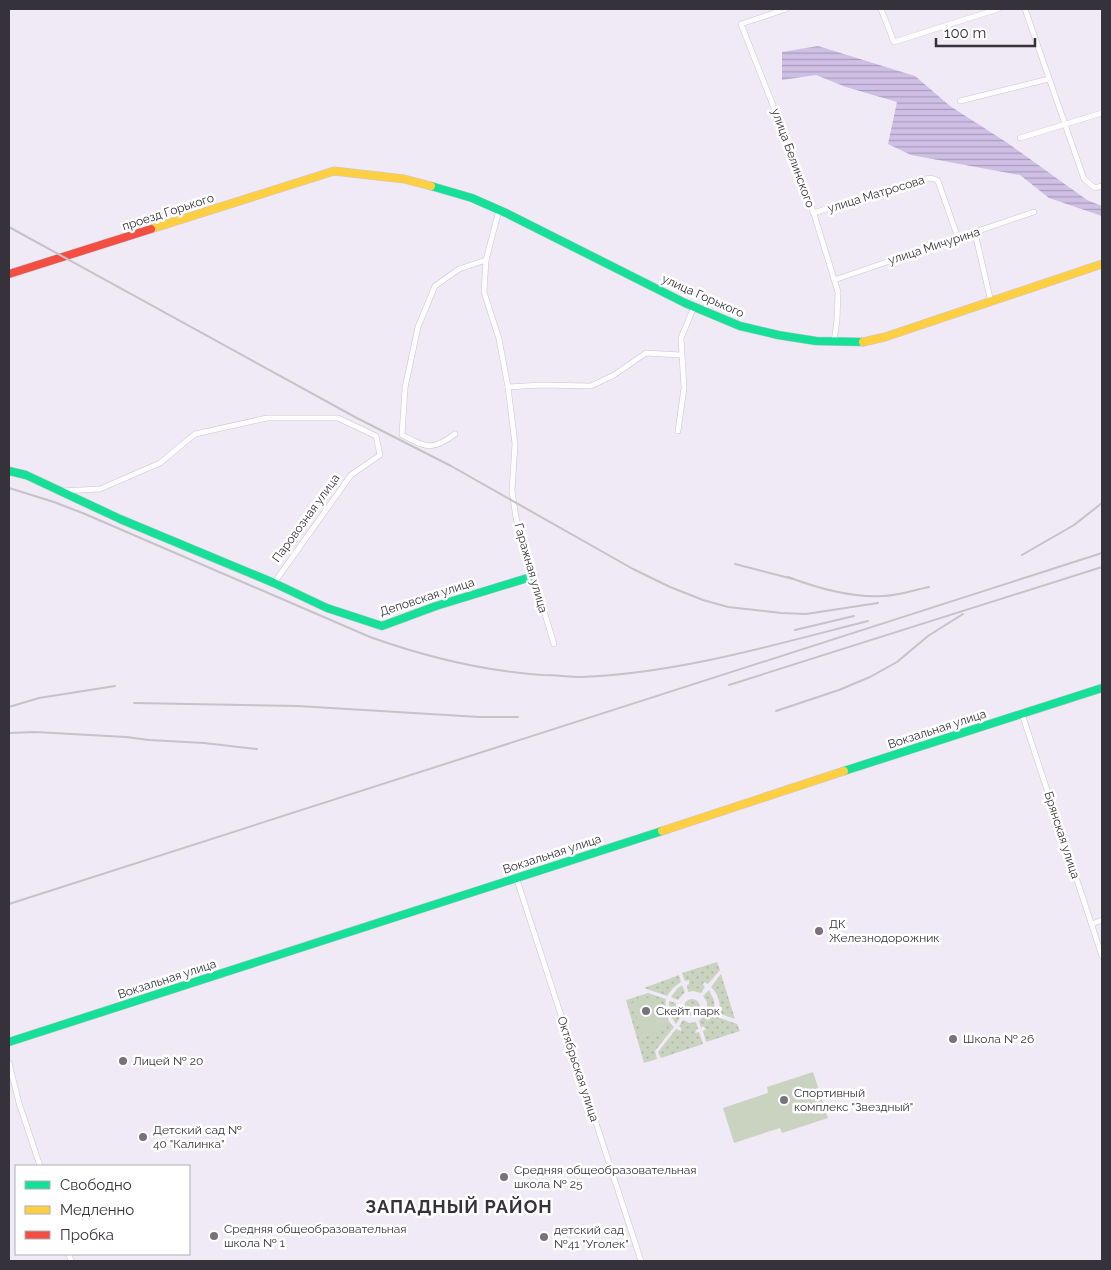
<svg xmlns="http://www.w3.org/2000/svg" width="1111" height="1270" viewBox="0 0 1111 1270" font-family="Raleway,sans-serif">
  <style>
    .grass { fill: url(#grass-dots) }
    .pitch { fill: #cad3c0 }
    .water { fill: url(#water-rules) }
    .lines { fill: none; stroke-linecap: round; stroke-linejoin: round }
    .street-casing { stroke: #cac6d0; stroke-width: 6 }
    .fast-casing { stroke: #cac6d0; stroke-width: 9 }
    .slow-casing { stroke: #cac6d0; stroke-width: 9 }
    .jam-casing { stroke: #cac6d0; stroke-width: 9 }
    .street { stroke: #fdfcfe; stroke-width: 5 }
    .fast { stroke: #16e098; stroke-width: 8 }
    .slow { stroke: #ffcf43; stroke-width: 8 }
    .jam { stroke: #f24e42; stroke-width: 8 }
    .rail { stroke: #c4c3c6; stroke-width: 2 }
    .poi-dot { fill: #77727c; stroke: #fff; stroke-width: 2 }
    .labels { text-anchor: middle; stroke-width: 5; stroke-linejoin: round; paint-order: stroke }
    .street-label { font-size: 12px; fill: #36323b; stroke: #fff }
    .poi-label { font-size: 12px; fill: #36323b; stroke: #fff; text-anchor: start }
    .district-label { font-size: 18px; font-weight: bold; letter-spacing: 1px; fill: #36323b; stroke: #fff }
  </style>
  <defs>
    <pattern id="grass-dots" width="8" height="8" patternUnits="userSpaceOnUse" patternTransform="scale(1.25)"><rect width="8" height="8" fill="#cad3c0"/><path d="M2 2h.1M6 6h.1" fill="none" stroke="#aeb6a6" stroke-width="1.8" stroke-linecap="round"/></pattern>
    <pattern id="water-rules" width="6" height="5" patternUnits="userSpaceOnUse" patternTransform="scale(1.25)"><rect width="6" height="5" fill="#d0bfe5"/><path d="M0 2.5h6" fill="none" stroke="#aa9cbb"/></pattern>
  </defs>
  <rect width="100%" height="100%" fill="#efeaf6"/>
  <g class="grass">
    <path d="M717,962L720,970L708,984L704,982L703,985L705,987L701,993L693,991L688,992L687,985L689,984V980L685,981L682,973Z"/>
    <path d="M721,974L735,1019L718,1013C722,1004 718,994 711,987Z"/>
    <path d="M679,975L681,982L673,988L667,996L644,988Z"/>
    <path d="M682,985L685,992L678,1000L671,997L677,989Z"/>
    <path d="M709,990L714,1000L715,1012L707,1010V1002L703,996Z"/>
    <path d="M648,993L666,999C664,1009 666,1020 674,1027L655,1051L657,1059L644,1063L626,1000Z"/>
    <circle cx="692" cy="1007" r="8"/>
    <path d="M669,1001L676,1003V1011L680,1018L676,1024L669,1013Z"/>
    <path d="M706,1013L737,1024L740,1031L706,1042L703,1031L706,1029L703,1026L701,1028L699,1021Z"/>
    <path d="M683,1020L690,1023L696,1022L698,1029L696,1030L695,1033L699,1032L703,1044L661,1058L658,1052L676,1029L681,1031V1028L679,1026Z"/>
  </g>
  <g class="pitch">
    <path d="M651,997L654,1006L661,1010L667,1029L643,1037L632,1003Z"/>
    <path d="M813,1072L828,1118L782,1133L780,1128L734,1143L723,1108L768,1093L767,1087Z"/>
  </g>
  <path class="water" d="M818,46L915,76L950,106L1009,144L1087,200L1102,206V216L1049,198L1020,175L911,155L888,144L897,102L846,87L816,75L782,80V52Z"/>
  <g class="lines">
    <g class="street-casing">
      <g id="street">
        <path d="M786,9L741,24L785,136L814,214L838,292L837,320L834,342"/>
        <path d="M881,9L894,42L998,9"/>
        <path d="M1025,9L1084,179L1095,188L1102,186"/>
        <path d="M960,101L1049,79"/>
        <path d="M1020,138L1102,113"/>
        <path d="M499,210L486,260L484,292L499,339L508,387L515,444L512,491L516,518L554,644"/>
        <path d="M813,213L919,180C926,179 932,176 938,181L958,238"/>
        <path d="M975,233L991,302"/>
        <path d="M834,280L1034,212"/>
        <path d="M508,387L541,385L591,386L614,375L646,353L681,355"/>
        <path d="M678,431L684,388L681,338L694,307"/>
        <path d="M455,434C431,452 426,447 402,435L405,388L418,327L435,286L459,269L486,260"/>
        <path d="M61,491L100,489L160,463L195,434L267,418H338L376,436L380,455L351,475L274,583"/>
        <path d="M1022,714L1102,956"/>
        <path d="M516,877L641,1261"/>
        <path d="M1092,924L1102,920"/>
        <path d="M9,1063L19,1103L40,1166"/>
        <path d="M69,1254L71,1261"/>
      </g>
    </g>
    <g class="fast-casing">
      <g id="fast">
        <path d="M431,186L472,198L506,213L685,303L740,326L778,335L816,341L863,342"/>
        <path d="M9,471L26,475L120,519L274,583L327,608L382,626L436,606L534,576"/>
        <path d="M844,771L1102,688"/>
        <path d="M9,1042L662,831"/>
      </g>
    </g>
    <g class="slow-casing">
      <g id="slow">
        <path d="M151,229L334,171L404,179L431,186"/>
        <path d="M863,342L885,337L1102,264"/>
        <path d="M662,831L844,771"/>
      </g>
    </g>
    <g class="jam-casing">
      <path id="jam" d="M9,274L151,229"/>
    </g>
    <use href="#street" class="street"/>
    <use href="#fast" class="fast"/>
    <use href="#slow" class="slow"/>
    <use href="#jam" class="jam"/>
    <g class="rail">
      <path d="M9,227L355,417L451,466L633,569L670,587L703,600L728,607L781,613L806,614L878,603"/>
      <path d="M9,488L54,502L85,514L370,637C426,657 483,671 543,675C556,675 569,677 581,677C679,673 773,645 868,621"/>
      <path d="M1022,555L1074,525L1102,503"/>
      <path d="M735,564L793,579"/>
      <path d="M788,577C817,588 852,598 883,596C898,596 914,590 929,587"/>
      <path d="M795,630L854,616"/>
      <path d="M729,685L1102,567"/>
      <path d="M134,703L298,706L479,717H518"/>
      <path d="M9,707L39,698L115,686"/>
      <path d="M776,711L839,690L870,677L897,662L928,636L963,614"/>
      <path d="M9,733L35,732L126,737L149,740L204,743L257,749"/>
      <path d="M9,904L1102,553"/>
    </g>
  </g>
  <g class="poi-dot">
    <circle cx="819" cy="931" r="5"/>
    <circle cx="646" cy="1011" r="5"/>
    <circle cx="953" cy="1039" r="5"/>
    <circle cx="123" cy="1061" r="5"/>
    <circle cx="784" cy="1100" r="5"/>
    <circle cx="143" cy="1137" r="5"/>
    <circle cx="504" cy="1177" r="5"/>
    <circle cx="214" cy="1236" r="5"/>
    <circle cx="544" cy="1237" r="5"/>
  </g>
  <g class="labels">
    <g class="street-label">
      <text transform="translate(793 158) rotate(70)" y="4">улица Белинского</text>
      <text transform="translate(876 194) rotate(-17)" y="4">улица Матросова</text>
      <text transform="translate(168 212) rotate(-18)" y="4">проезд Горького</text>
      <text transform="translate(934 246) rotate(-18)" y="4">улица Мичурина</text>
      <text transform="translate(703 296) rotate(24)" y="4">улица Горького</text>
      <text transform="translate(306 518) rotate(-54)" y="4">Паровозная улица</text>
      <text transform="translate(531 568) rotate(74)" y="4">Гаражная улица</text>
      <text transform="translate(427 597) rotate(-18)" y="4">Деповская улица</text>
      <text transform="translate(937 729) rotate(-18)" y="4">Вокзальная улица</text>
      <text transform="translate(1062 835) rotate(72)" y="4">Брянская улица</text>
      <text transform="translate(552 854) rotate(-18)" y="4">Вокзальная улица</text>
      <text transform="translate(167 979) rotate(-18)" y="4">Вокзальная улица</text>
      <text transform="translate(578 1069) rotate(72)" y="4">Октябрьская улица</text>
    </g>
    <g class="poi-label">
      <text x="829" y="928">ДК<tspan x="829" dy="14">Железнодорожник</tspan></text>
      <text x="656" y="1015">Скейт парк</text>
      <text x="963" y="1043">Школа № 26</text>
      <text x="133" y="1065">Лицей № 20</text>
      <text x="794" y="1097">Спортивный<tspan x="794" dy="14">комплекс "Звездный"</tspan></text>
      <text x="153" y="1134">Детский сад №<tspan x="153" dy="14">40 "Калинка"</tspan></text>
      <text x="514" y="1174">Средняя общеобразовательная<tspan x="514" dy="14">школа № 25</tspan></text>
      <text x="224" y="1233">Средняя общеобразовательная<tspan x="224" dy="14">школа № 1</tspan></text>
      <text x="554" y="1234">детский сад<tspan x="554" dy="14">№41 "Уголек"</tspan></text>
    </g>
    <g class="district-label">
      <text x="459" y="1213">ЗАПАДНЫЙ РАЙОН</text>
    </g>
  </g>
  <rect width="1111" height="1270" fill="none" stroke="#36323b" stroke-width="20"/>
  <rect x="15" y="1165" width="175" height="90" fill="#ffffff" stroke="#afadb1"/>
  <rect x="25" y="1181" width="25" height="8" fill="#16e098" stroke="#afadb1"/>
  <text x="60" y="1190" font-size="15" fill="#36323b">Свободно</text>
  <rect x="25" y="1206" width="25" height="8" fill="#ffcf43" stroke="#afadb1"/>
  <text x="60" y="1215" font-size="15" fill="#36323b">Медленно</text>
  <rect x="25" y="1231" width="25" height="8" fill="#f24e42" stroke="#afadb1"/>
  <text x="60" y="1240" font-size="15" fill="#36323b">Пробка</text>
  <path d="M936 38v8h99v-8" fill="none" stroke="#36323b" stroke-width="2.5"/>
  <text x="944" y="38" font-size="15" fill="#36323b" stroke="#ffffff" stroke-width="4" paint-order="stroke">100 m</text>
</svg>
